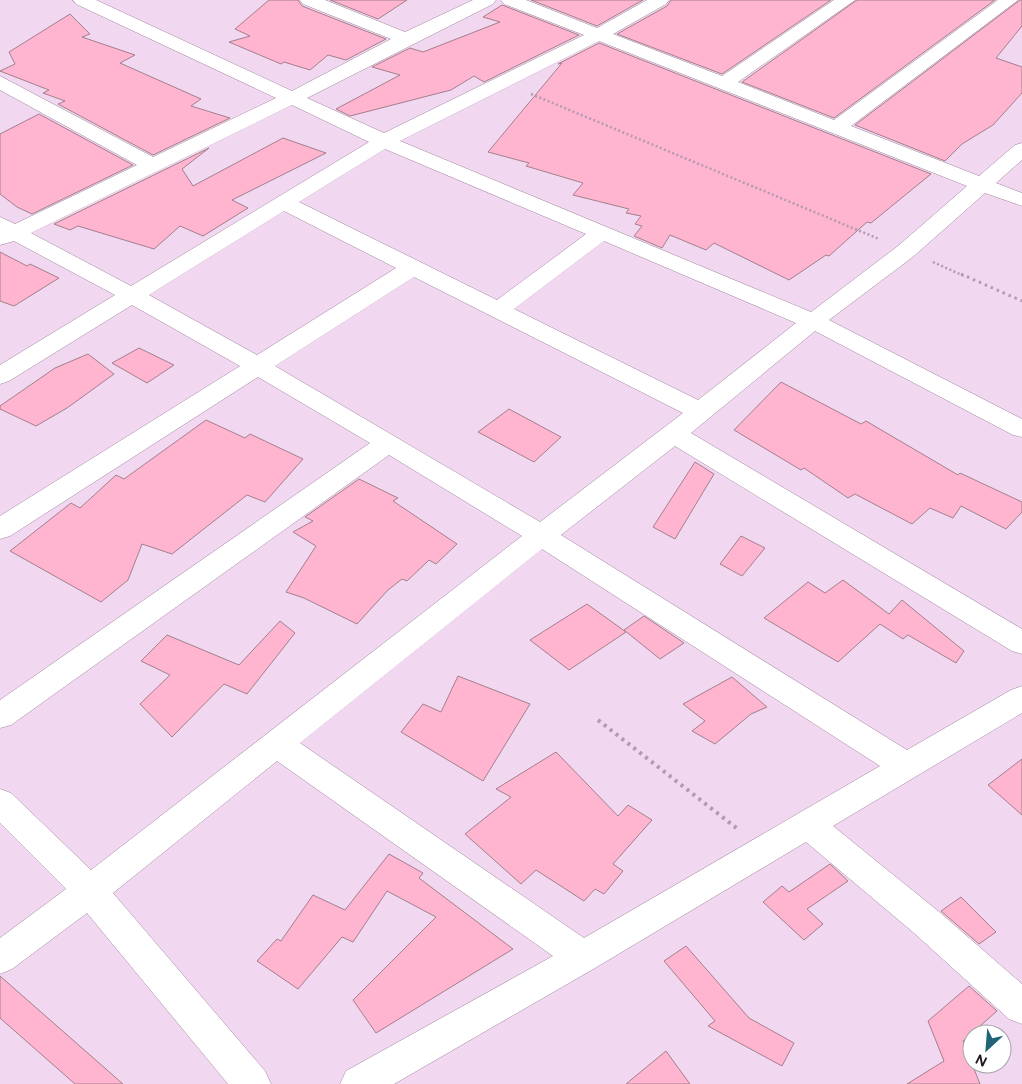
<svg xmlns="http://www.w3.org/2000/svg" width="1022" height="1084" viewBox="0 0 1022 1084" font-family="Figtree,sans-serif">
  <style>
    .building { fill: #ffb4d0; stroke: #a2808c }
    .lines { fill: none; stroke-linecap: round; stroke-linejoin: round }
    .street-casing { stroke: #a0879f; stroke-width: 1 }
    .path-far2 { stroke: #b19bb0; stroke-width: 2.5; stroke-dasharray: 2 2.5; stroke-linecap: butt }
    .path-far1 { stroke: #b19bb0; stroke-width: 3; stroke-dasharray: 2.5 4; stroke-linecap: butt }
    .path { stroke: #b19bb0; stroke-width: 4; stroke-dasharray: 3 4.5; stroke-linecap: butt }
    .street { fill: #fff; fill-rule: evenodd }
  </style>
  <rect width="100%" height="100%" fill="#f2d7f1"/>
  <g class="building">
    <path d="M269,0H298L302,6L386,39L346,60L328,55L310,70L284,62L281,64L229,42L250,36L235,29Z"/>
    <path d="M330,0H407L378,19Z"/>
    <path d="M531,0H643L597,26Z"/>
    <path d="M671,0H831L722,74L617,34L667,6Z"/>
    <path d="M857,0H995L834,118L742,82Z"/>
    <path d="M1020,0H1022V26L996,58L1022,67V93L993,125L962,144L945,161L855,125Z"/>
    <path d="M502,5L579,35L484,82L474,76L451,90L350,116L336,109L400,75L372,67L410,48L423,52L500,22L483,17Z"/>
    <path d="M70,14L90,34L82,37L135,55L120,63L201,99L191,106L230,118L153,155L58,104L65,101L43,93L49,90L0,71L15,64L9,52Z"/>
    <path d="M599,43L931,174L871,223L867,222L829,256L826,255L789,280L714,243L706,250L670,235L662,248L634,236L642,226L635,224L641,216L626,213L629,209L573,195L583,183L526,166L529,163L488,152L562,63L558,64Z"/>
    <path d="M39,114L133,165L32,214L17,207L0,194V134Z"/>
    <path d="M283,138L326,153L232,200L248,208L203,236L180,226L154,249L78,226L70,230L54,224L209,148L182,169L193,186Z"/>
    <path d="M0,252L27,266L30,264L59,278L14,306L0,301Z"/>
    <path d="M139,348L174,365L147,383L112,363Z"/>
    <path d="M88,354L114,374L67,408L36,426L0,409V406L55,368Z"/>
    <path d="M781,382L861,424L866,421L958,475L960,473L1022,502V512L1006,529L961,506L953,518L930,508L912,524L855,494L848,498L804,468L801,470L734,430Z"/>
    <path d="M509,409L561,437L534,462L478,432Z"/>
    <path d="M206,420L245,438L250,434L303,459L265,502L247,495L172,554L142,544L128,580L101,602L10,551L71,503L80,508L116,475L124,479Z"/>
    <path d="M695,462L714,474L675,539L653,527Z"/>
    <path d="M359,479L398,498L393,501L457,544L436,564L429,560L407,581L402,579L388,590L357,624L304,598L286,592L316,546L293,532L313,521L305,517Z"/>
    <path d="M741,536L765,548L742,576L720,564Z"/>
    <path d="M843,580L889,614L902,600L964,651L956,663L908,635L903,639L880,624L838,662L764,618L808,582L825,593Z"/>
    <path d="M587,604L626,632L569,670L530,640Z"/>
    <path d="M644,616L684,643L660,659L624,630Z"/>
    <path d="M280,621L295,633L247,694L224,684L172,737L140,704L170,675L141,661L167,635L239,665Z"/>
    <path d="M458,676L530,704L483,781L401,732L423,704L441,712Z"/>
    <path d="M732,677L767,707L751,714L715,744L692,731L705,721L683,704Z"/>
    <path d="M556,752L618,816L628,805L652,820L613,864L623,871L604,894L595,889L584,901L536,870L521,884L465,834L511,797L496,789Z"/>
    <path d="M1022,759V815L988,785Z"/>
    <path d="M389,854L423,873L419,878L513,949L376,1033L353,1000L436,917L387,891L353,942L342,937L298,989L257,961L277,939L281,941L313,895L345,910Z"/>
    <path d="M830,864L848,881L807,909L823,924L804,940L763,902L782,886L789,892Z"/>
    <path d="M961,897L996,932L979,944L941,911Z"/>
    <path d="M686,946L749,1018L794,1043L782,1066L708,1026L715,1021L664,961Z"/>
    <path d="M0,976L123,1084H75L0,1018Z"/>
    <path d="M969,986L997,1011L963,1041L980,1084H907L944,1061L928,1021Z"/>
    <path d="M666,1051L690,1084H626Z"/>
  </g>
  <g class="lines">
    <g class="street-casing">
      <path id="street" d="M73,0H96L292,91L391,39L303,4L300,0H325L405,32L473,0H496L493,4L307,98L384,133L584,35L504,4L501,0H526L597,28L647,0H669L666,4L613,34L722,76L834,0H855L738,82L834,120L998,0H1018L851,126L979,176L1015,145L1022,143V160L996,183L1022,193V206L985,193L914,256L829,320L1022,419V437L1013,435L815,331L691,433L1022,629V654L1012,651L675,446L561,535L907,750L1011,690L1022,686V713L833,826L938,911L1022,984V1024L1009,1019L914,933L806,842L595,968L394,1084H340L346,1071L553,956L277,761L113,893L265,1071L271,1084H228L87,913L12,969L0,974V938L66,889L0,823V789L11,793L91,870L522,536L389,455L11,725L0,728V700L370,443L258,377L10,536L0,539V516L240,366L132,305L9,381L0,384V365L115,295L14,241L0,245V217L15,224L137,165L0,90V76L153,157L276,98L76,4ZM599,41L967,186L898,246L811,312L400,141ZM292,105L369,142L131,286L31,233ZM385,149L586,234L497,300L299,202ZM284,211L396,268L257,355L149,295ZM604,241L796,323L698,400L514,309ZM414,277L683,413L540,522L275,366ZM542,549L880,766L584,938L300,743Z"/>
    </g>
    <g class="path-far2">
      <path d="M531,94L879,239"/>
      <path d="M933,262L964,276"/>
    </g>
    <path class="path-far1" d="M961,274L1022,301"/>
    <path class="path" d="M598,720L739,830"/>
    <use href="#street" class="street"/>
  </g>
  <g transform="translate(987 1049) rotate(206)"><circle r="24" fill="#ffffff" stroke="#a6a3a6"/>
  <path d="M0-4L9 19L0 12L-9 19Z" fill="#226477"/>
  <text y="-8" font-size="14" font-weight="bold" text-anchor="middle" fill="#211821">N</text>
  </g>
</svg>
